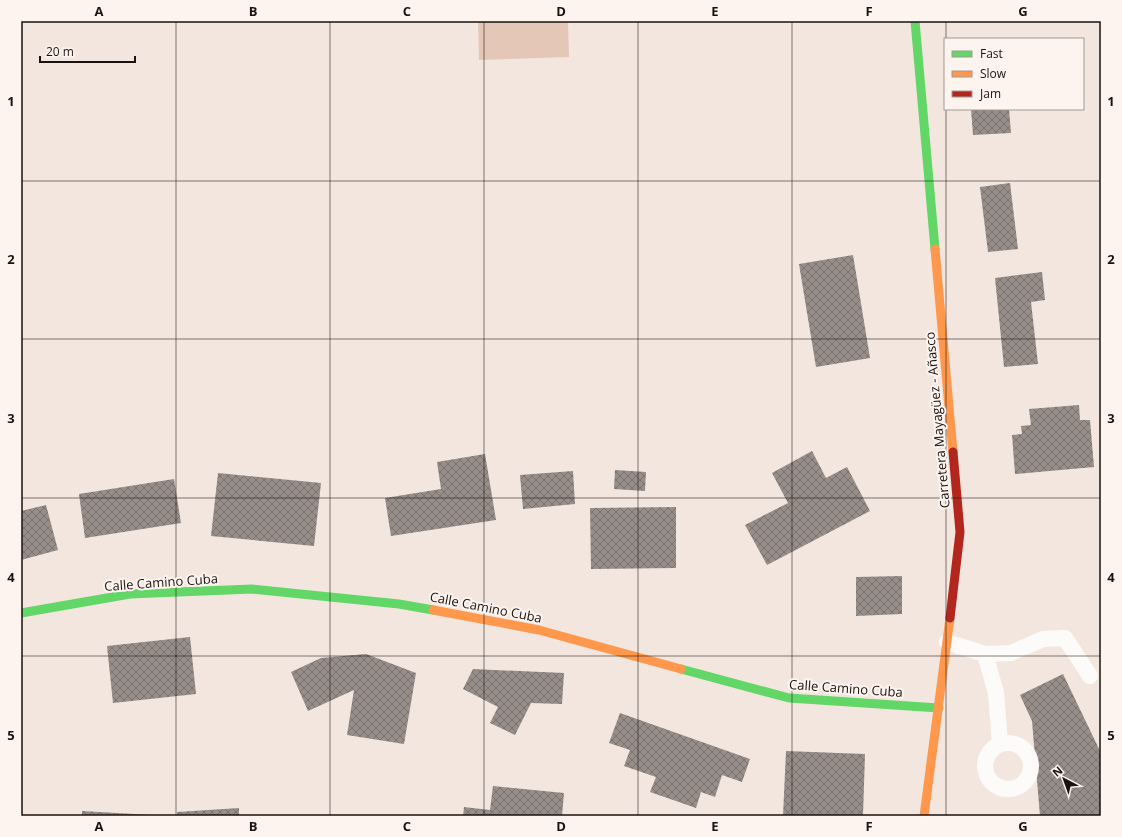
<svg xmlns="http://www.w3.org/2000/svg" width="1122" height="837" viewBox="0 0 1122 837" font-family="'Open Sans',sans-serif">
  <style>
    .green { fill: #e4c7b7 }
    .building { fill: url(#building-cross-hatch) }
    .lines { fill: none; stroke-linecap: round; stroke-linejoin: round }
    .lane { stroke: #fdfbfa; stroke-width: 16 }
    .fast { stroke: #63d668; stroke-width: 9 }
    .slow { stroke: #ff974d; stroke-width: 9 }
    .jam { stroke: #b3261e; stroke-width: 9 }
    .grid { fill: none; stroke: #1a120e; stroke-width: 1; stroke-opacity: 0.55 }
    .labels { text-anchor: middle; stroke-width: 4; stroke-linejoin: round; paint-order: stroke }
    .street-label { font-size: 13px; fill: #1a120e; stroke: #fdf4ef }
    .neatline { fill: none; stroke: #1a120e; stroke-width: 1.5 }
    .grid-label { font-size: 13px; text-anchor: middle; font-weight: bold; fill: #1a120e }
  </style>
  <defs>
    <pattern id="building-cross-hatch" width="8" height="8" patternUnits="userSpaceOnUse"><rect width="8" height="8" fill="#978d89"/><path d="M0 0l8 8M0 8l8-8" fill="none" stroke="#7a726e"/></pattern>
  </defs>
  <rect width="100%" height="100%" fill="#f3e6df"/>
  <path class="green" d="M478,21H568L569,57L479,60Z"/>
  <g class="building">
    <path d="M971,109H1009L1011,133L973,135Z"/>
    <path d="M1010,183L1018,249L988,252L980,187Z"/>
    <path d="M853,255L870,358L816,367L799,264Z"/>
    <path d="M1042,272L1045,300L1031,302L1038,364L1004,367L995,278Z"/>
    <path d="M1079,405L1080,420H1090L1094,467L1015,474L1012,435L1022,434L1021,426L1031,425L1029,409Z"/>
    <path d="M812,451L826,478L847,467L870,511L767,565L745,525L788,503L772,473Z"/>
    <path d="M485,454L496,520L391,536L385,498L441,489L437,462Z"/>
    <path d="M615,470L646,472L645,491L614,489Z"/>
    <path d="M573,471L575,504L523,509L520,475Z"/>
    <path d="M218,473L321,483L314,546L211,536Z"/>
    <path d="M174,479L181,523L85,538L79,494Z"/>
    <path d="M46,505L58,550L21,560V511Z"/>
    <path d="M676,507V568L591,569L590,508Z"/>
    <path d="M902,576V614L856,616V577Z"/>
    <path d="M190,637L196,694L113,703L107,646Z"/>
    <path d="M366,654L416,673L404,744L347,735L354,690L308,711L291,672L321,658Z"/>
    <path d="M473,669L564,673L562,704L531,703L515,735L490,723L498,707L463,689Z"/>
    <path d="M1063,674L1101,753V816H1040L1032,721L1020,695Z"/>
    <path d="M620,713L750,759L742,782L722,775L715,797L701,792L696,808L650,792L656,777L624,766L630,750L609,743Z"/>
    <path d="M786,751L865,754L863,816H783Z"/>
    <path d="M493,786L564,793L562,816H463L464,807L490,810Z"/>
    <path d="M239,808V816H177V812Z"/>
    <path d="M82,811L152,815V816H82Z"/>
  </g>
  <g class="lines">
    <g class="lane">
      <path d="M947,642L985,654L1011,653L1043,639L1065,638L1090,676"/>
      <path d="M985,654L996,693L1000,744"/>
      <circle cx="1008" cy="766" r="23"/>
    </g>
    <g class="fast">
      <path d="M915,21L935,249"/>
      <path d="M21,613L130,594L252,589L399,604L433,610"/>
      <path d="M681,669L789,698L939,708"/>
    </g>
    <g class="slow">
      <path d="M935,249L953,452"/>
      <path d="M433,610L539,630L681,669"/>
      <path d="M924,816L950,618"/>
    </g>
    <path class="jam" d="M950,618L960,532L953,452"/>
  </g>
  <path class="grid" d="M176,21V816M330,21V816M484,21V816M638,21V816M792,21V816M946,21V39M946,109V816M21,181H1101M21,339H1101M21,498H1101M21,656H1101"/>
  <g class="labels">
    <g class="street-label">
      <text transform="translate(937 420) rotate(-95)" y="5">Carretera Mayagüez - Añasco</text>
      <text transform="translate(161 582) rotate(-4)" y="5">Calle Camino Cuba</text>
      <text transform="translate(486 607) rotate(11)" y="5">Calle Camino Cuba</text>
      <text transform="translate(846 688) rotate(4)" y="5">Calle Camino Cuba</text>
    </g>
  </g>
  <rect width="1122" height="837" fill="none" stroke="#fdf4ef" stroke-width="44"/>
  <rect x="944" y="38" width="140" height="72" fill="#fdf4ef" stroke="#a29a95"/>
  <rect x="952" y="51" width="20" height="6" fill="#63d668" stroke="#a29a95"/>
  <text x="980" y="58" font-size="12" fill="#1a120e">Fast</text>
  <rect x="952" y="71" width="20" height="6" fill="#ff974d" stroke="#a29a95"/>
  <text x="980" y="78" font-size="12" fill="#1a120e">Slow</text>
  <rect x="952" y="91" width="20" height="6" fill="#b3261e" stroke="#a29a95"/>
  <text x="980" y="98" font-size="12" fill="#1a120e">Jam</text>
  <g transform="translate(1064 779) rotate(319)" stroke="#fdf4ef" stroke-width="3" paint-order="stroke">
  <path d="M0-3L7 15L0 10L-7 15Z" fill="#1a120e"/>
  <text y="-6" font-size="11" font-weight="bold" text-anchor="middle" fill="#1a120e">N</text>
  </g>
  <path d="M40 56v6h95v-6" fill="none" stroke="#1a120e" stroke-width="2"/>
  <text x="46" y="56" font-size="12" fill="#1a120e" stroke="#fdf4ef" stroke-width="3" paint-order="stroke">20 m</text>
  <rect x="22" y="22" width="1078" height="793" class="neatline"/>
  <g class="grid-label">
    <text x="99" y="16">A</text>
    <text x="253" y="16">B</text>
    <text x="407" y="16">C</text>
    <text x="561" y="16">D</text>
    <text x="715" y="16">E</text>
    <text x="869" y="16">F</text>
    <text x="1023" y="16">G</text>
    <text x="11" y="106">1</text>
    <text x="1111" y="106">1</text>
    <text x="11" y="264">2</text>
    <text x="1111" y="264">2</text>
    <text x="11" y="423">3</text>
    <text x="1111" y="423">3</text>
    <text x="11" y="582">4</text>
    <text x="1111" y="582">4</text>
    <text x="11" y="740">5</text>
    <text x="1111" y="740">5</text>
    <text x="99" y="831">A</text>
    <text x="253" y="831">B</text>
    <text x="407" y="831">C</text>
    <text x="561" y="831">D</text>
    <text x="715" y="831">E</text>
    <text x="869" y="831">F</text>
    <text x="1023" y="831">G</text>
  </g>
</svg>
